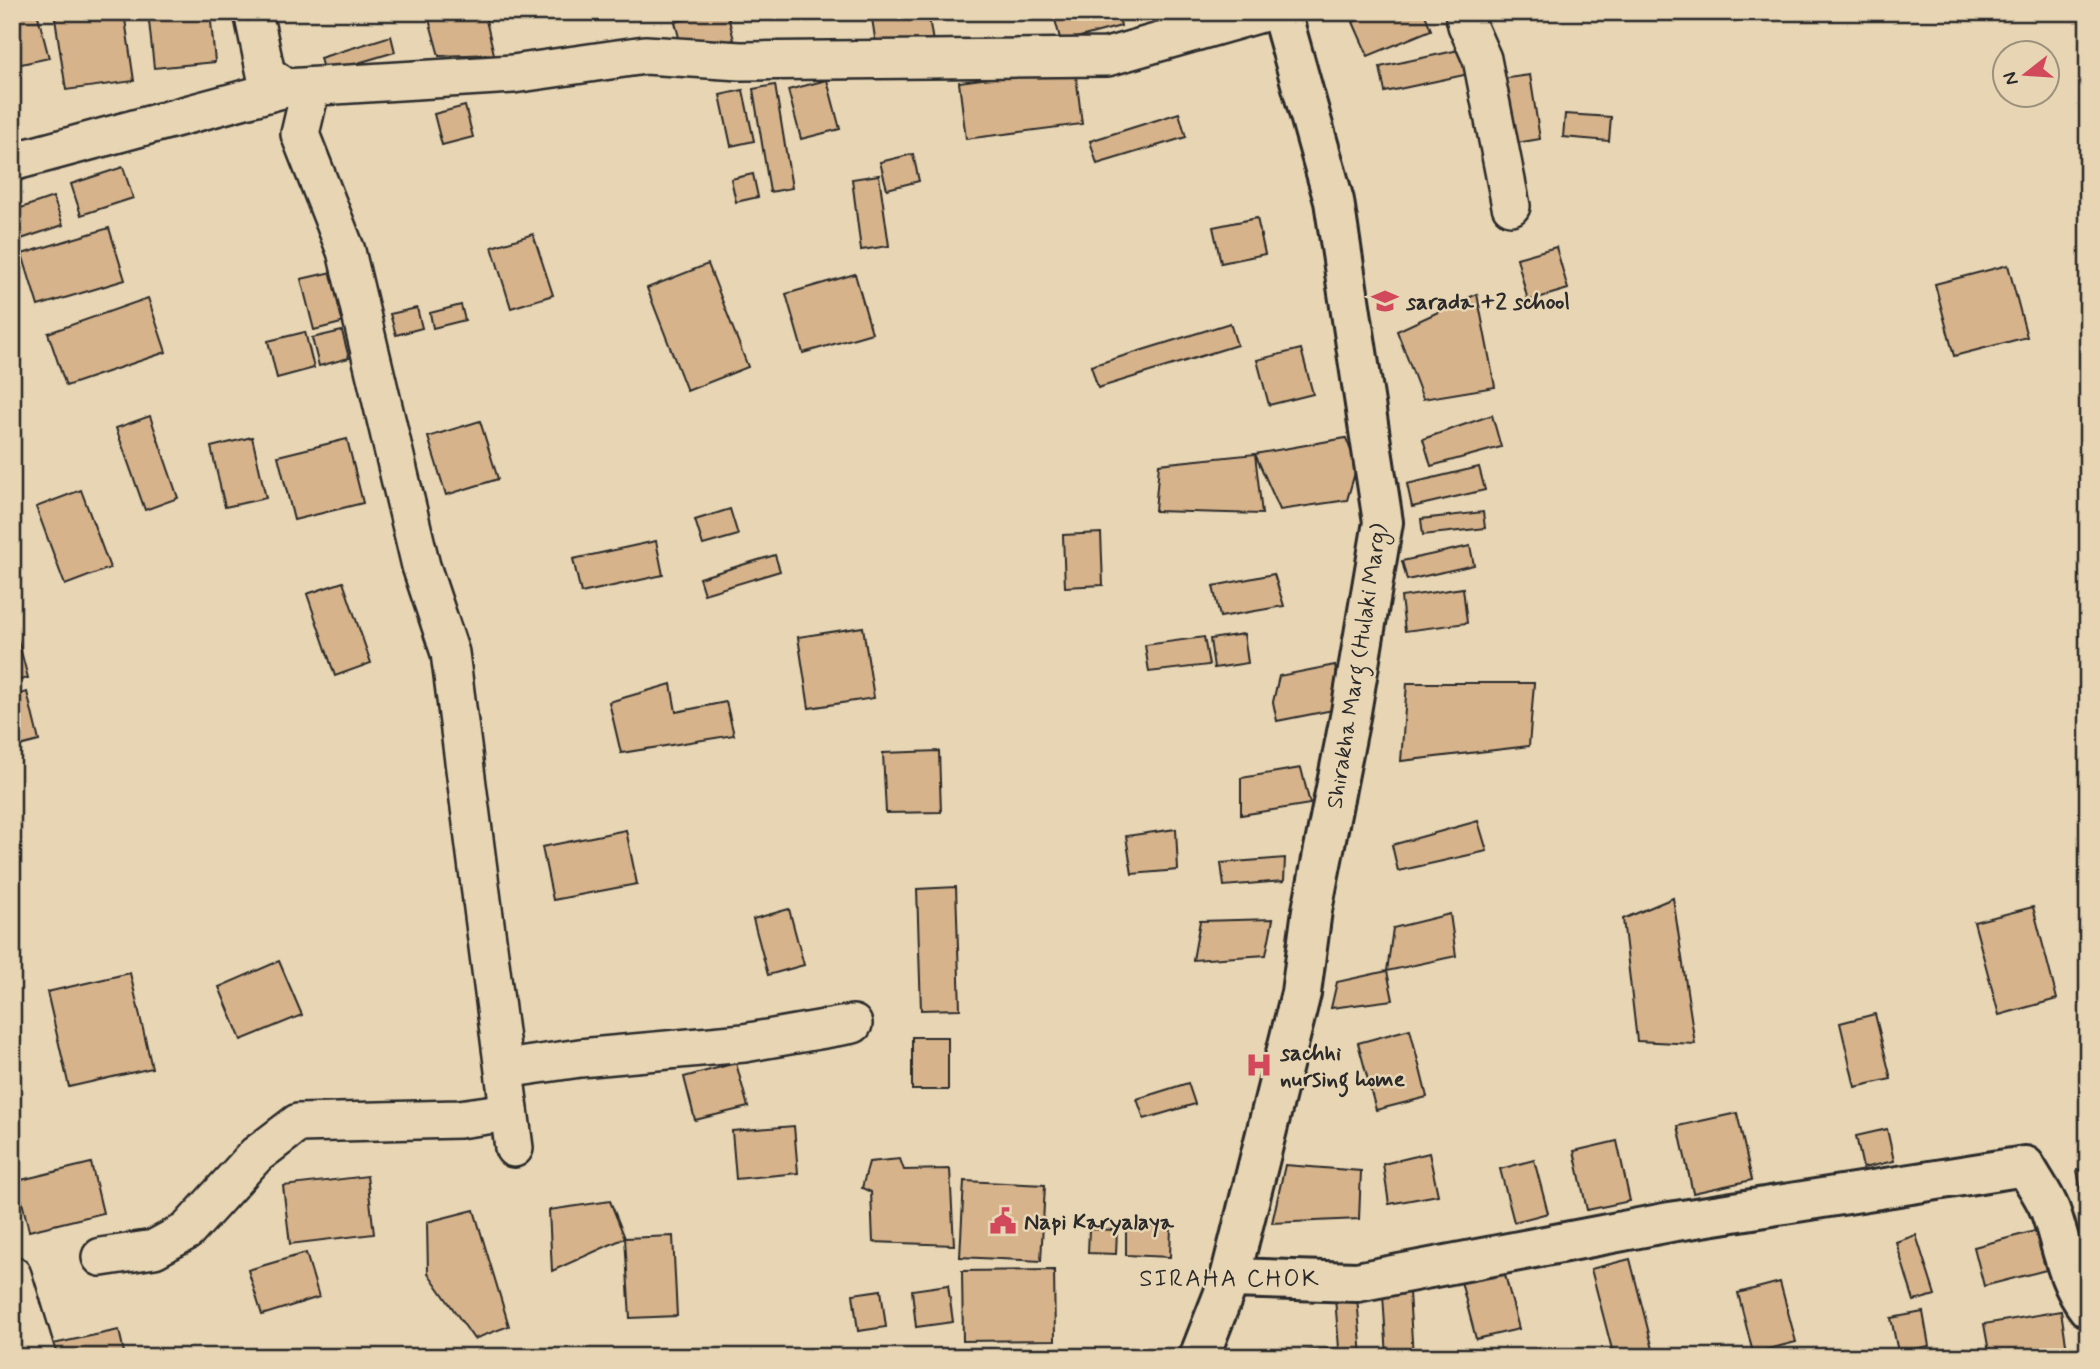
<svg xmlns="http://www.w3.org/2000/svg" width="2100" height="1369" viewBox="0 0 2100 1369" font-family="Mynerve,sans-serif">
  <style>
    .building { fill: #d6b38a; stroke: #2b2b2b; stroke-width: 2 }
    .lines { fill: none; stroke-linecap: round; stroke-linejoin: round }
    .minor-casing { stroke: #2b2b2b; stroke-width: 42 }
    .major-casing { stroke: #2b2b2b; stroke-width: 44 }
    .minor { stroke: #e7d5b3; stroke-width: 37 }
    .major { stroke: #e7d5b3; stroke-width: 38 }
    .labels { text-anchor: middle; stroke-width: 5; stroke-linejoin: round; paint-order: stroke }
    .poi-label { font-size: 23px; font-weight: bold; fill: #2b2b2b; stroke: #e7d5b3; text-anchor: start }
    .street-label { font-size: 23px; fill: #2b2b2b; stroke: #e7d5b3 }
    .neighbourhood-label { font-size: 24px; letter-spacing: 2px; fill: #2b2b2b; stroke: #e7d5b3 }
  </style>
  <rect width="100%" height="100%" fill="#e7d5b3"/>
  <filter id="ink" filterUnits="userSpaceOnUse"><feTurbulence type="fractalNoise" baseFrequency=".0143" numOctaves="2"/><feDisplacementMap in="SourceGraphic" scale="14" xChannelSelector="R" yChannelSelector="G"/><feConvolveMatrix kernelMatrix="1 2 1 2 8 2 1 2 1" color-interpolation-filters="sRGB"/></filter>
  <g filter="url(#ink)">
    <g class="building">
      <path d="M12,12H37L49,58L12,66Z"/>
      <path d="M54,12H124L134,81L66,90Z"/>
      <path d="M148,12H210L215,62L154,68Z"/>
      <path d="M427,12H484L494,54L439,56Z"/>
      <path d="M712,12H727L734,40L683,53L675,22Z"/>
      <path d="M871,12H928L933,42L877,51Z"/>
      <path d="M1053,12H1118L1121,26L1061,42Z"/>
      <path d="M1156,12H1208L1160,25Z"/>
      <path d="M1378,12H1424L1431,30L1368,56L1353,22Z"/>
      <path d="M391,36L395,52L324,73L320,58Z"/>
      <path d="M1473,47L1478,72L1385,92L1380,67Z"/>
      <path d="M1075,67L1082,124L966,139L959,82Z"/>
      <path d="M1530,75L1540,139L1505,145L1494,80Z"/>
      <path d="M827,80L840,129L801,139L788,90Z"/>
      <path d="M775,85L792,188L770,192L753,89Z"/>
      <path d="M743,90L754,141L731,146L720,95Z"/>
      <path d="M465,106L473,137L442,145L434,114Z"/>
      <path d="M1179,113L1186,137L1097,164L1090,141Z"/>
      <path d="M1565,114L1611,117L1609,141L1563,137Z"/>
      <path d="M913,154L919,181L887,189L880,162Z"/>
      <path d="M123,167L133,198L81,215L71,184Z"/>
      <path d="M753,174L758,197L736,202L731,179Z"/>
      <path d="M879,175L889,246L861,250L852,179Z"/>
      <path d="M53,197L63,225L12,242V211Z"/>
      <path d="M1257,218L1265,254L1221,263L1213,227Z"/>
      <path d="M109,228L125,280L38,306L22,254Z"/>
      <path d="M533,234L553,295L511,308L492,247Z"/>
      <path d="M1556,247L1568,289L1528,301L1517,258Z"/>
      <path d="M708,264L748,367L687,391L647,288Z"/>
      <path d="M2008,265L2027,337L1954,356L1935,284Z"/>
      <path d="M332,272L345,322L314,330L301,279Z"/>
      <path d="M855,274L872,333L803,353L786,294Z"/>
      <path d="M1477,294L1495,387L1423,399L1397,331Z"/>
      <path d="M148,298L166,352L66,386L48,333Z"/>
      <path d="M461,305L465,320L433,328L430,313Z"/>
      <path d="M417,308L422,328L396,335L390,314Z"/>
      <path d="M1230,323L1237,345L1098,388L1091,366Z"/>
      <path d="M342,331L349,358L319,366L312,338Z"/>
      <path d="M305,332L314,368L277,378L268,341Z"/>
      <path d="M1301,349L1313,394L1269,405L1257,360Z"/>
      <path d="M1492,415L1501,447L1431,466L1423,439Z"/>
      <path d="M150,416L178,498L145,510L116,428Z"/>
      <path d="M480,421L498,479L446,495L428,437Z"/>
      <path d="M252,437L266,498L225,507L211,447Z"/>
      <path d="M1346,438L1357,466L1347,500L1280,510L1255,454Z"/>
      <path d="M347,439L363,503L294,520L278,456Z"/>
      <path d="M1255,454L1262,514L1155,511L1159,464Z"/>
      <path d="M1479,467L1485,490L1412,507L1407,484Z"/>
      <path d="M81,490L110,568L65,585L36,507Z"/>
      <path d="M730,509L738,535L703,545L695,520Z"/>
      <path d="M1483,512L1485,528L1423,535L1421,519Z"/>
      <path d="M1101,533L1103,585L1065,587L1063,535Z"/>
      <path d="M656,541L663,575L581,593L573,559Z"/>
      <path d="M1470,546L1474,565L1407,580L1402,561Z"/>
      <path d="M775,555L780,571L704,594L699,578Z"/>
      <path d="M1274,574L1284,606L1220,617L1213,586Z"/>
      <path d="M343,582L371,663L335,676L307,594Z"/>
      <path d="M1463,588L1467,623L1405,631L1401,597Z"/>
      <path d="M863,627L874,698L809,708L798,637Z"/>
      <path d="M16,632L28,678L12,682V633Z"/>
      <path d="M1244,634L1248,663L1214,668L1210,639Z"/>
      <path d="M1204,637L1209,665L1149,672L1145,645Z"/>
      <path d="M1335,665L1343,708L1277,721L1273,702L1279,676Z"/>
      <path d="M1407,683H1534L1529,746L1401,761Z"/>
      <path d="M671,684L676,712L726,702L734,735L621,753L609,702Z"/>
      <path d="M27,692L39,741L12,748V696Z"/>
      <path d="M939,751L941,812L886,813L883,753Z"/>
      <path d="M1301,768L1310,804L1241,815V778Z"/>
      <path d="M1478,821L1487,851L1398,871L1392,845Z"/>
      <path d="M1176,829L1178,870L1132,874L1126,836Z"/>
      <path d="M626,830L637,884L553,900L542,847Z"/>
      <path d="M1285,858L1284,881L1224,886L1221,863Z"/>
      <path d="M956,887L960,1009L921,1010L917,889Z"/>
      <path d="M1673,898L1695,1044L1637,1041L1623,919Z"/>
      <path d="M2033,907L2057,999L1999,1015L1974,922Z"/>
      <path d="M789,909L804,965L768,975L753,919Z"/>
      <path d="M1450,914L1456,956L1387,971L1393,928Z"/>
      <path d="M1273,919L1266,955L1193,960L1200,921Z"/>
      <path d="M279,961L302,1015L241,1040L219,987Z"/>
      <path d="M1387,971L1393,1000L1331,1008L1337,982Z"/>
      <path d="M130,973L152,1068L69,1087L47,992Z"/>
      <path d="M1875,1014L1891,1079L1855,1087L1840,1023Z"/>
      <path d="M1410,1029L1427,1097L1376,1110L1358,1043Z"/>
      <rect x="912" y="1037" width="36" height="53"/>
      <path d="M736,1063L748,1107L695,1120L684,1077Z"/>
      <path d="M1188,1083L1195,1104L1144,1119L1137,1099Z"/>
      <path d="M1737,1113L1752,1180L1693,1193L1678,1126Z"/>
      <path d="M794,1126L798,1173L736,1179L732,1131Z"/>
      <path d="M1887,1129L1894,1161L1863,1168L1856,1136Z"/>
      <path d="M1617,1141L1630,1201L1587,1210L1574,1151Z"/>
      <path d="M1429,1153L1438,1195L1389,1204L1383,1164Z"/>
      <path d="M900,1159L904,1170L950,1169L954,1245L873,1242L871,1192L862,1188L869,1162Z"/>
      <path d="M1534,1160L1548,1213L1514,1222L1500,1169Z"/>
      <path d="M91,1163L103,1213L29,1231L17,1181Z"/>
      <path d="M1285,1165L1361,1171L1359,1219L1272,1223Z"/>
      <path d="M2088,1168V1202H2083L2077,1170Z"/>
      <path d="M367,1176L374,1234L290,1244L283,1186Z"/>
      <path d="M964,1181L1045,1185L1041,1261L960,1257Z"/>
      <path d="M610,1201L625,1238L552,1271L549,1210Z"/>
      <path d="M474,1210L509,1326L474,1339L428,1273L427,1222Z"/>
      <path d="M1126,1226L1171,1227L1170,1257L1126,1255Z"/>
      <path d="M1089,1229L1117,1230L1116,1254L1088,1253Z"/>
      <path d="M2035,1231L2046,1270L1984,1286L1974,1247Z"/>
      <path d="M1916,1235L1935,1295L1914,1301L1896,1242Z"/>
      <path d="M673,1236L677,1316L630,1318L625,1238Z"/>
      <path d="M306,1253L319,1297L262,1315L248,1270Z"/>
      <path d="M1630,1259L1655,1357H1614L1591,1269Z"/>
      <path d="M1502,1263L1519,1329L1476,1339L1459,1274Z"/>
      <path d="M1054,1270L1055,1340L963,1341L962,1271Z"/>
      <path d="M1780,1282L1796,1342L1753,1353L1738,1293Z"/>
      <path d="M948,1285L953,1322L916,1327L912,1290Z"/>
      <path d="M881,1290L886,1327L858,1331L853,1294Z"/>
      <path d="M1409,1292L1413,1357H1387L1383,1294Z"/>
      <path d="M1357,1297L1362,1357H1232L1339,1348L1335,1298Z"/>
      <path d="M2061,1311L2068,1356L1990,1357L1984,1324Z"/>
      <path d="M1923,1312L1929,1346L1898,1352L1891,1318Z"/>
      <path d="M119,1330L125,1357H56L53,1344Z"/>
    </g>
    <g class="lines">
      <g class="minor-casing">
        <g id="minor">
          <path d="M253,12L266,74L286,88"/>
          <path d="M1464,12L1467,25L1482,59L1511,206"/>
          <path d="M311,87L300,134L346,251L421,566L450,653L514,1148"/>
          <path d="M12,162L286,88L513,74L645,55L740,61L1107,57L1265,12"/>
          <path d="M505,1069L580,1058L744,1043L853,1024"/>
          <path d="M101,1257L154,1249L187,1231L256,1155L298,1123L459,1119L509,1112"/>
          <path d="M12,1275L37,1357"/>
        </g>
      </g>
      <g class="major-casing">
        <g id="major">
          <path d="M1230,1278L1357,1282L1670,1222L2025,1166C2033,1180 2044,1195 2050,1210C2062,1243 2066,1280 2088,1308"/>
          <path d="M1199,1357L1230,1278L1301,993L1312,910L1351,712L1383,522L1334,201L1281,12"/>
        </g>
      </g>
      <use href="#minor" class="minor"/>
      <use href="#major" class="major"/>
    </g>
  </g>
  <defs>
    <g id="school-bare" transform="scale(2.1)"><path d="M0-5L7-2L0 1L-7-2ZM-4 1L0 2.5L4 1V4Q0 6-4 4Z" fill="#d1495b" stroke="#e7d5b3" stroke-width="2.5" paint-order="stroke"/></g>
    <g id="hospital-bare" transform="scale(2.1)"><path d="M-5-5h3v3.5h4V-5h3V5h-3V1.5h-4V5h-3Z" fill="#d1495b" stroke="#e7d5b3" stroke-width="2.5" paint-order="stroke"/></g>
    <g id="civic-bare" transform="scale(2.1)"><path d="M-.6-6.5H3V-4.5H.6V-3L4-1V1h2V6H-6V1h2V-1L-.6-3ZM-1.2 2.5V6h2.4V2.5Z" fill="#d1495b" stroke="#e7d5b3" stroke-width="2.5" paint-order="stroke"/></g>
  </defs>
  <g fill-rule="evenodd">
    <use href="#school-bare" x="1385" y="301"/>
    <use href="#hospital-bare" x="1259" y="1065"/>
    <use href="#civic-bare" x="1003" y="1221"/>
  </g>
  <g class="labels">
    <g class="poi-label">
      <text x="1406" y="309">sarada +2 school</text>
      <text x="1280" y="1060">sachhi<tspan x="1280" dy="26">nursing home</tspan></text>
      <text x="1024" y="1229">Napi Karyalaya</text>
    </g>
    <g class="street-label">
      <text transform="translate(1356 666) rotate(-81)" y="8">Shirakha Marg (Hulaki Marg)</text>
    </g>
    <g class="neighbourhood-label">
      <text x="1230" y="1286">SIRAHA CHOK</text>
    </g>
  </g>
  <rect width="2100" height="1369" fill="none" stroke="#e7d5b3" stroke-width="42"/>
  <rect x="21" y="21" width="2058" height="1327" fill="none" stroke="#2b2b2b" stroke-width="2.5" filter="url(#ink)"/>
  <g transform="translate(2026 74) rotate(253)"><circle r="33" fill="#e7d5b3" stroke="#9c917d" stroke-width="2"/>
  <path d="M0-5L12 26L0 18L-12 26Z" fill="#d1495b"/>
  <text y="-10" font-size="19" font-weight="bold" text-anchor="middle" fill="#2b2b2b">N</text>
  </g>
</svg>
